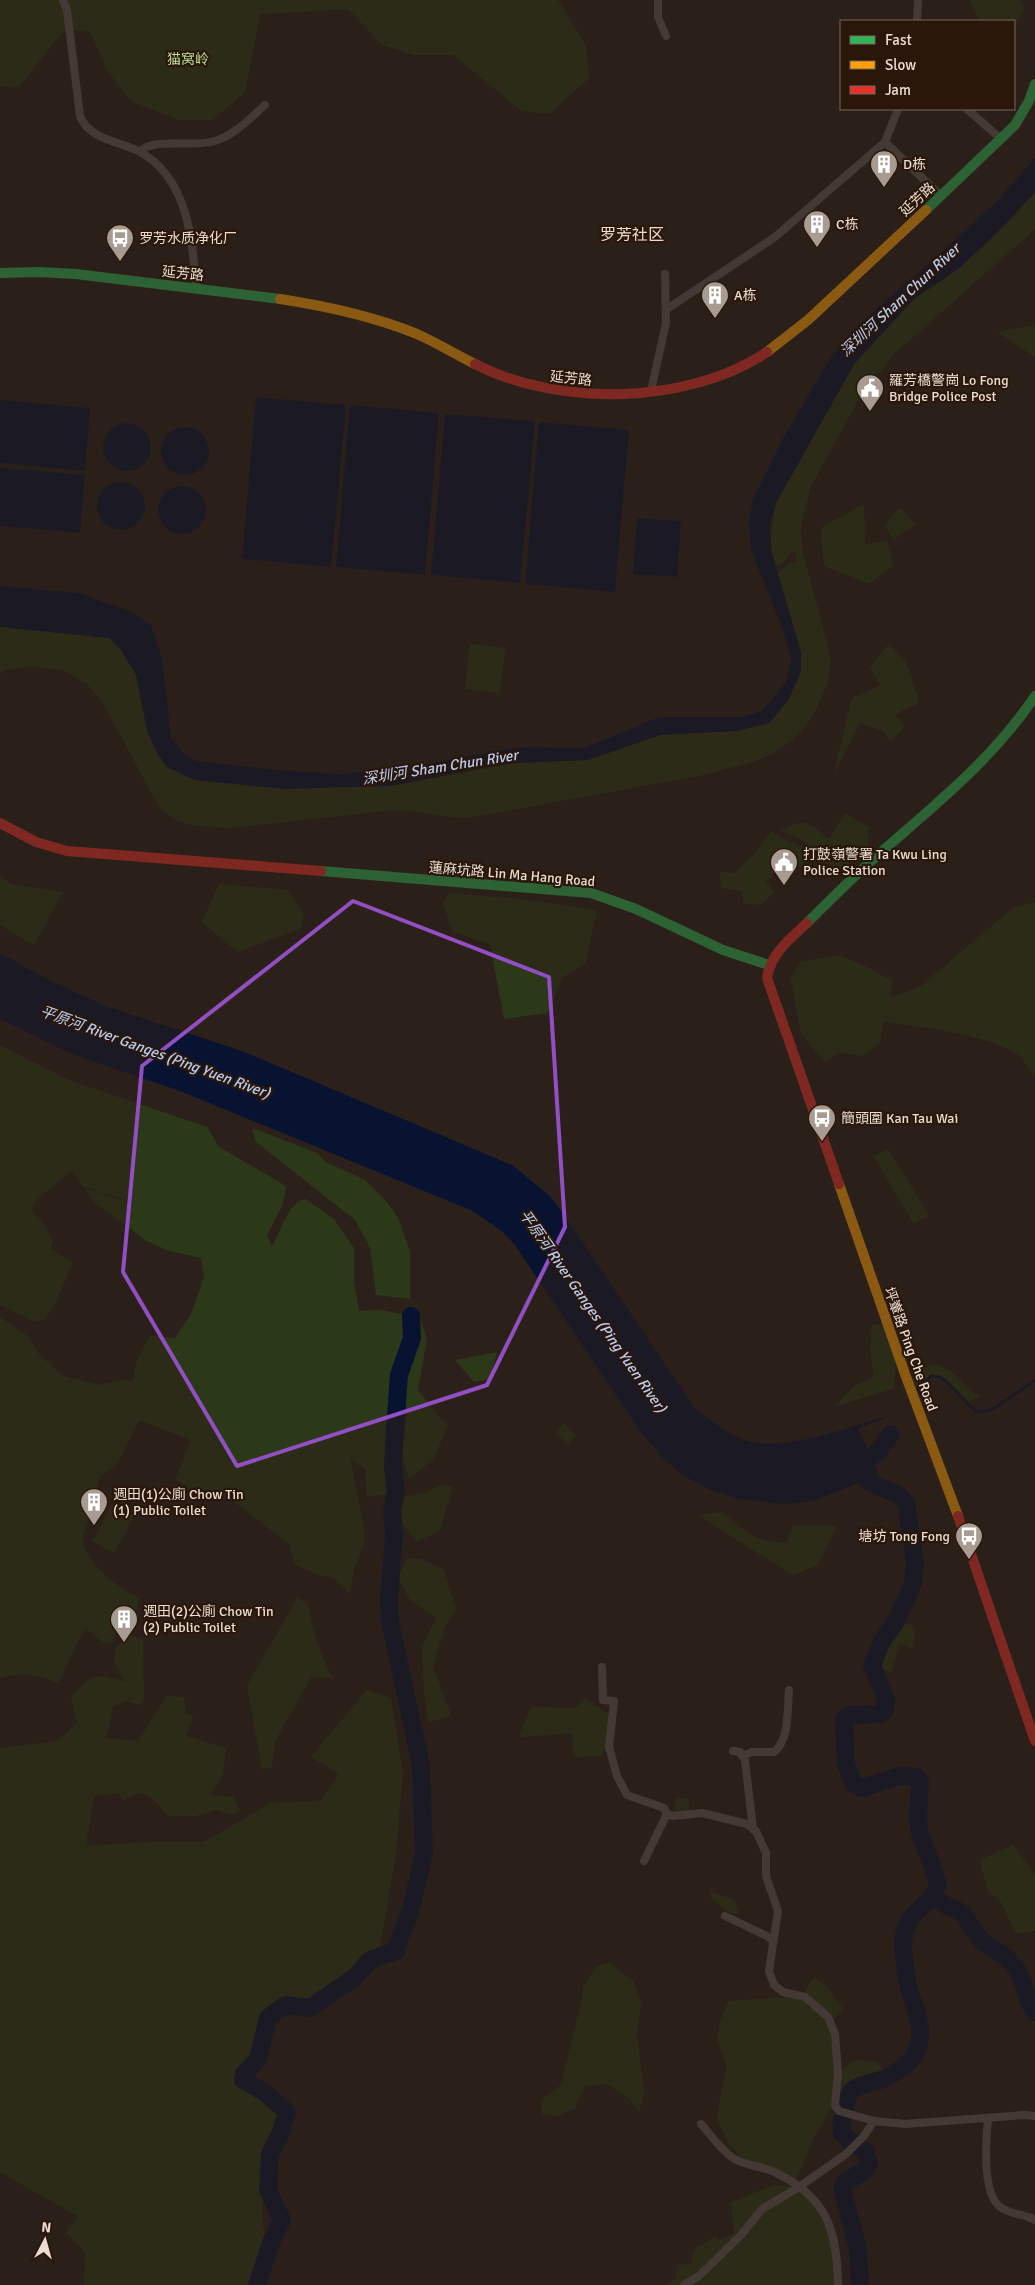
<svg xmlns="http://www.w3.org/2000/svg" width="1035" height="2285" viewBox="0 0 1035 2285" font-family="Signika,'Noto Sans SC',sans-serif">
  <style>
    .green { fill: #2c3918 }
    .water { fill: #081231 }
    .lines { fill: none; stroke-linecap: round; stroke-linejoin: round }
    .stream { stroke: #081231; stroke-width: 3 }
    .river { stroke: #081231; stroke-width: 18 }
    .street { stroke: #625856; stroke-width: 8 }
    .fast { stroke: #30b455; stroke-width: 10 }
    .slow { stroke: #ff9f0a; stroke-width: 10 }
    .jam { stroke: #e5322d; stroke-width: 10 }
    .marked { fill: none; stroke: #914fc3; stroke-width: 4; stroke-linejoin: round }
    .labels { text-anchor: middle; stroke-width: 4.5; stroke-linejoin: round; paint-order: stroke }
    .park-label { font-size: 14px; fill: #bcde97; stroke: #2a1709 }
    .poi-label { font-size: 14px; fill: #eadcd3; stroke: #2a1709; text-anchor: start }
    .street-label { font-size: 14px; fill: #eadcd3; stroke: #2a1709 }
    .water-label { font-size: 15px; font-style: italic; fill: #b7ccf4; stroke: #2a1709 }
    .quarter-label { font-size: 16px; fill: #eadcd3; stroke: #2a1709 }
  </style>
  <rect width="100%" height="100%" fill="#2c211a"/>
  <g class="green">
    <path d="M0,0H558L586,46L589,78L549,114L522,111L453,55H414L383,45L348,9L260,14L245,92L212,120H180L132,102L108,72L90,31L64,30L19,87L0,86Z"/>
    <path d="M969,0H1019L1024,8L1014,30V21H979Z"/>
    <path d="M1035,191V229L895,353L861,395L810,488L801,527L802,550L831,659L828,681L818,706L806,726L791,741L774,753L753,762L698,776L467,818C441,817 417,810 392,810L229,828L190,825L174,819L159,807L102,701L86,683L63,670L30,666L5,670L0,674V627L109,638L121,650L136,675L148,733L157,753L167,767L391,786L516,763L588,760L660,735L737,731L769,723L801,653L778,574L789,564L796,562V551L788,555L786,560L780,565L775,564C769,544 771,524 776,503L855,361L914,299L961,267Z"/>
    <path d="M1035,325V357L998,332Z"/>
    <path d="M864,504L865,544L887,541L893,565L869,584L824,566L821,528Z"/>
    <path d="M900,507L915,525L893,540L885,525Z"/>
    <path d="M470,644L505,648L500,693L465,689Z"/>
    <path d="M889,644L907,664L919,703L895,714L904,727L890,741L883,731L860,723L834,773L852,698L880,686L870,667Z"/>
    <path d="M845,813L868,827V849L851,851L847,873L825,863L803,840L781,831C805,816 809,824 829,839Z"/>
    <path d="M771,832L808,851L803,869L796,861L777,863L772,878L765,880L774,893L760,905L743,903L742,891L721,888L720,872L735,873L754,854Z"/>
    <path d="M0,875L10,884L63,892L34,945L0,925Z"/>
    <path d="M219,884L287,890L304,915L301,928L238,952L202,922Z"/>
    <path d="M450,893L520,899L597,910L585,964L563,977L547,1013L504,1019L490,944L453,932L443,903Z"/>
    <path d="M1035,902V1076C1029,1069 1023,1057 1015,1053C985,1034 919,1026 883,1022L880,1043L861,1056L840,1052L825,1062L801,1034L791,979L800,962L839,955L871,969L892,981L890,998L921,986L1013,908Z"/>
    <path d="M0,1045L71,1081L207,1127L219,1147L286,1186L283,1203L267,1235L272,1247C280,1234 287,1203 305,1199L333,1218L354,1248V1282L359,1311L381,1310L411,1316L412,1338L399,1375L393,1462L403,1492L367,1497L365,1469L350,1458L364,1527V1543L354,1570L350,1594L332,1577L319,1575L295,1565L289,1544L228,1497L198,1495L176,1479L191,1440L139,1420L116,1466L100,1476L82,1540C92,1571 114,1583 139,1599L131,1635L143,1640L144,1701L140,1705L126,1701L112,1707L113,1711L106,1738L138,1741L167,1696L184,1697L186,1714L193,1716L186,1736L226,1748L223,1774L210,1795L233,1797L240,1810L234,1815L216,1810L195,1816H169L150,1796L139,1793L122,1800L119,1793L94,1796L86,1846L152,1842H204L271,1803L321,1801L339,1774L311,1757L367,1690L391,1698L403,1773L396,1853L380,1947L366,1963L310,2008L285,2005L272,2016L258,2059L243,2080L283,2108V2126L272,2135L262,2183L263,2228L272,2240L256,2285H84L85,2252L66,2232L79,2217L0,2172V1748L57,1741L77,1723L71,1696L91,1678L104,1676L125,1682L113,1660L116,1654L115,1647L131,1637L115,1634L113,1642L104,1643L85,1628L58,1683C37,1674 21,1672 0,1678V1317L26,1335L39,1354L62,1376L100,1385L124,1380L132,1382L138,1357L150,1336L175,1338L191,1314L204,1277L201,1258L169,1251L145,1240L94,1202L86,1188L115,1198L134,1203L83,1186L72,1171L37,1199L31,1211L42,1221L53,1240L51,1248L72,1263L56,1303L44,1320L33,1321L0,1305Z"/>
    <path d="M252,1128L317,1153L326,1162L365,1180L388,1203L398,1218L410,1251V1299L376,1295L370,1248L355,1220L255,1141Z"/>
    <path d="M888,1149L929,1215L914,1224L874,1157Z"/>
    <path d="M419,1315L427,1339L418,1390L441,1420L448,1425L434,1458L409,1479L402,1454L407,1415L404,1386Z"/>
    <path d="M872,1324L884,1326L896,1361L894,1388L834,1407L855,1386L874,1376L870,1351Z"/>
    <path d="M497,1352L490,1379L474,1382L455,1360Z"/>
    <path d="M935,1365C953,1367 965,1389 980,1397L966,1402L946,1381L940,1377L931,1376L917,1389L913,1378L926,1367Z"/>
    <path d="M563,1423L576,1435L568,1444L555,1433Z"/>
    <path d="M441,1485L452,1486L440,1531L417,1541L382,1501L425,1493Z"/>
    <path d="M112,1504L134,1516L114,1553L93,1541Z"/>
    <path d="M721,1512C746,1531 753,1542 787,1543L793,1525L837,1526L818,1565L793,1575L698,1515Z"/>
    <path d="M409,1558L421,1559L444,1570L456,1609L445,1627L433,1666L451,1716L428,1722L424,1689L422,1645L437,1618L410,1600L397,1576Z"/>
    <path d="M298,1597L309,1607C313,1634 320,1655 333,1678L311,1677L275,1741L272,1767L262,1769L247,1686Z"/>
    <path d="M895,1623L913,1625L915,1632L912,1648L900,1644L891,1672L872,1665L882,1641Z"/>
    <path d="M586,1699L611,1716L616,1732L600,1756L574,1757L572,1733L519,1737L531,1707L575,1708Z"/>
    <path d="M688,1798L690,1813L675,1815V1799Z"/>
    <path d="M1013,1845L1035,1875V1931L1015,1933L1001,1902L987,1889L980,1860Z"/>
    <path d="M711,1892L735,1900L738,1913H729L711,1898Z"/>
    <path d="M610,1963L633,1981L641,2003L637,2034L644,2093L639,2112L630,2099L607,2084L584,2086L575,2108L559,2116L542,2114L541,2100L561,2085L583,1995V1987L597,1966Z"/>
    <path d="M814,1977L826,1986L843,2009L830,2021L839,2072L855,2060L878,2062L886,2078C865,2085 852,2084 845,2107H832L813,2139L794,2185L744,2162L730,2145L717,2121L720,2098L727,2065L717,2041L720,2023L728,2001L802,1996Z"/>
    <path d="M774,2185L799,2187L818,2204L831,2228L839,2285H667L676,2279L678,2265L691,2264L694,2250L715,2236L719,2241L734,2233L731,2202Z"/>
  </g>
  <g class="water">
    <path d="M1035,158V192L1005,225L961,267L914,299L855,363L776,503L770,525L771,550L801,652V672L788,701L769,723L737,731L660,735L588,760L516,763L481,768L391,786L284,789L194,780L167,767L157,753L147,731L136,675L121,650L109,638L0,627V586L79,593L132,612L151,625L162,658L171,737L182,752L196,761L276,770L341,774L405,768L501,750L527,747L584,748L659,717H742L762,711L786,682L791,658L783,630L751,550L749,520L753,499L782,440L832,355L865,319L933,260L997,201Z"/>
    <path d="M256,397L346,405L331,567L242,559Z"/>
    <path d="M0,400L90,408L85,471L0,463Z"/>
    <path d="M350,405L439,413L425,575L336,567Z"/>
    <path d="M445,414L535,421L520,583L431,575Z"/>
    <path d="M539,422L629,430L615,592L525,584Z"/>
    <circle cx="127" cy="447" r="24"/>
    <circle cx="185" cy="451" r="24"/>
    <path d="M0,468L85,475L80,533L0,526Z"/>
    <circle cx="121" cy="506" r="24"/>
    <circle cx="182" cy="510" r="24"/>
    <path d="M637,518L681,521L677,577L633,574Z"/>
    <path d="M0,953L51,981L106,1006L242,1051L512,1165L550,1196L562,1212L695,1408C708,1418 721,1429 737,1437C777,1456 843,1428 884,1417V1419L858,1428L878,1471L876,1476L813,1501L784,1504L737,1499L709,1489L682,1475L662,1457L642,1434L515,1245L504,1233L473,1211L180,1091L86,1059L57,1047L0,1019Z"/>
  </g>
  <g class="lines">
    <path class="stream" d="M917,1389L931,1376L940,1377L946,1381L975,1411L983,1412L995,1408L1035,1380"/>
    <g class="river">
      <path d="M859,1468L868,1481L900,1496L906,1503L915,1563L913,1584L895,1623L882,1641L872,1665L886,1699L885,1710L880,1714L850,1715L844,1719L846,1765L854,1784L861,1788C878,1785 902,1770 918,1778L920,1782L918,1818L920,1834L938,1882C932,1911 903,1907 903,1946C904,1958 905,1972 908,1984C913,2008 930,2033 913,2057C907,2065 895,2073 886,2078C875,2083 859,2083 851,2092C847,2097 846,2104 844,2110C843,2118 840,2125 842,2133L856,2146L866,2152L869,2163C866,2177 847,2174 842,2189L858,2249L860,2285"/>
      <path d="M852,1471L879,1451L891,1434"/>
      <path d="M932,1898L962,1913L982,1941L1007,1958L1019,1972L1029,2002L1035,2012"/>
      <path d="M257,2285L272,2240L282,2220L268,2190L270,2154L281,2132L287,2112L264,2092L243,2080L244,2074L258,2059L268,2018L285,2005L310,2008L355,1977L370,1960L396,1951L412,1905L424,1853L421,1765L390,1622L389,1598L394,1534L392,1511L396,1491L393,1467L395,1428L399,1375L412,1338L411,1316"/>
    </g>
    <g class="street">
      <path d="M63,0L67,10L80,116C89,140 120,141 140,152C188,178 193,241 196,289"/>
      <path d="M658,0V17L666,36"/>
      <path d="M917,21L918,0"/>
      <path d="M967,109L1001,139"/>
      <path d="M885,142L941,196"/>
      <path d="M140,151C157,137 193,148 215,141C235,135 250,118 265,105"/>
      <path d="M667,309L775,237L885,142L898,109"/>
      <path d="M651,391L666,323L665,274"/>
      <path d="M602,1667L603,1700L614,1701L609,1747L617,1776L627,1795L664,1808L667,1814L673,1816L702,1813L747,1824L756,1831L766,1853V1876L778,1911L769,1971L774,1985L783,1992L805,1997L828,2017L835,2034L838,2073L835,2106L839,2111L874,2121"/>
      <path d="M733,1751L740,1752L745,1760L753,1829"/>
      <path d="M742,1756L752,1752H774C790,1739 787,1710 789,1690"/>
      <path d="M644,1861L667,1814"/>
      <path d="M725,1916L767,1936L773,1941"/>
      <path d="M988,2119C986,2140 982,2191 999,2206C1007,2214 1025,2214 1035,2220"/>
      <path d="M701,2124C711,2135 720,2149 733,2158C743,2165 760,2166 772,2171C827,2196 837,2229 838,2285"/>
      <path d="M684,2285L699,2276L741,2235L762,2209L799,2187L846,2154L864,2136L874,2121L905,2124L1024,2115L1035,2116"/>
    </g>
    <g class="fast">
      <path d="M926,210L1015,125L1029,101L1035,84"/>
      <path d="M0,273L38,272L76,274L280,299"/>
      <path d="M321,871L591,893L636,909L723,950L769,965"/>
      <path d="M807,923C833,897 859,871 887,847C941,800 995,756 1035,696"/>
    </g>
    <g class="slow">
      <path d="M280,299C326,306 373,316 417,334C437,343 455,354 475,364"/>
      <path d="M767,352L808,320L926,210"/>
      <path d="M839,1184L905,1374L958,1516"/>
    </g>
    <g class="jam">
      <path d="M475,364C558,407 688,405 767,352"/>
      <path d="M0,823L36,842L67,851L321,871"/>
      <path d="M807,923C789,940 771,953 767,978L839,1184"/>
      <path d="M958,1516L1035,1741"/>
    </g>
  </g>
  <path d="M0 0H1035V2285H0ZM353,901L549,977L565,1227L487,1385L237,1466L123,1272L142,1066Z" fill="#2c211a" fill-opacity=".55" fill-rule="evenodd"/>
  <path class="marked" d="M353,901L549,977L565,1227L487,1385L237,1466L123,1272L142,1066Z"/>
  <defs>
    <g id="building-pin" transform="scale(1.4375)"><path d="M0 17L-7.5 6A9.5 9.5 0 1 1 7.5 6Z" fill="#a89b92" stroke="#2a1709"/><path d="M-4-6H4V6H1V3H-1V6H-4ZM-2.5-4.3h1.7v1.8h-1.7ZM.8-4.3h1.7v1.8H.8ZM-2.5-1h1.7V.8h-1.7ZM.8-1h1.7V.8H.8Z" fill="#fff"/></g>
    <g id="bus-pin" transform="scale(1.4375)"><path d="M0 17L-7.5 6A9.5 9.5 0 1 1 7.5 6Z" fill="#a89b92" stroke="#2a1709"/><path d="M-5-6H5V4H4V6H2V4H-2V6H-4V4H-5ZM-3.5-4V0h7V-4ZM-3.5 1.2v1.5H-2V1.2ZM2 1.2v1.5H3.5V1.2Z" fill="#fff"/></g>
    <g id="civic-pin" transform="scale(1.4375)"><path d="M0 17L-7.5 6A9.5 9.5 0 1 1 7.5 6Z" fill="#a89b92" stroke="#2a1709"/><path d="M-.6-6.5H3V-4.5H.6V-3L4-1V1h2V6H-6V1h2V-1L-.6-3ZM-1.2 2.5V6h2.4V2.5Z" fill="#fff"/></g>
  </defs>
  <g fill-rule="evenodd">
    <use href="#building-pin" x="884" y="164"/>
    <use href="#building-pin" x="817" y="224"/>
    <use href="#bus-pin" x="120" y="238"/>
    <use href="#building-pin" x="715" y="295"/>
    <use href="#civic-pin" x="870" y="388"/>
    <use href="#civic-pin" x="784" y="862"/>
    <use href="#bus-pin" x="822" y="1118"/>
    <use href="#building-pin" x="94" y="1502"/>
    <use href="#bus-pin" x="969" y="1536"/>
    <use href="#building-pin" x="124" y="1619"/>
  </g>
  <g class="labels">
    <g class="park-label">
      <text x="188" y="64">猫窝岭</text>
    </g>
    <g class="poi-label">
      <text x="903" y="169">D栋</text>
      <text x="836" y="229">C栋</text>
      <text x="139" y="243">罗芳水质净化厂</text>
      <text x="734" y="300">A栋</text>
      <text x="889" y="385">羅芳橋警崗 Lo Fong<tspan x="889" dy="16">Bridge Police Post</tspan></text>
      <text x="803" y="859">打鼓嶺警署 Ta Kwu Ling<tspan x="803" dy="16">Police Station</tspan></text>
      <text x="841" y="1123">簡頭圍 Kan Tau Wai</text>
      <text x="113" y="1499">週田(1)公廁 Chow Tin<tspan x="113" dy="16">(1) Public Toilet</tspan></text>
      <text x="950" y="1541" text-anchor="end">塘坊 Tong Fong</text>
      <text x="143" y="1616">週田(2)公廁 Chow Tin<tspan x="143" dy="16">(2) Public Toilet</tspan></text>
    </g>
    <g class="street-label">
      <text transform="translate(917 199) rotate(-43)" y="5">延芳路</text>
      <text transform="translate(183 273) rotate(6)" y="5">延芳路</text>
      <text transform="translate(571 378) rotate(6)" y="5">延芳路</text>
      <text transform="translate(512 874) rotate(5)" y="5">蓮麻坑路 Lin Ma Hang Road</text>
      <text transform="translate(911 1349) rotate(70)" y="5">坪輋路 Ping Che Road</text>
    </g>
    <g class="water-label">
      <text transform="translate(900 300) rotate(-43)" y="5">深圳河 Sham Chun River</text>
      <text transform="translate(440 767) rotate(-9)" y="5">深圳河 Sham Chun River</text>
      <text transform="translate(155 1052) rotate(20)" y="5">平原河 River Ganges (Ping Yuen River)</text>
      <text transform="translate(593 1311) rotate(55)" y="5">平原河 River Ganges (Ping Yuen River)</text>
    </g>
    <g class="quarter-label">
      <text x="632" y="240">罗芳社区</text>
    </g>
  </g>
  <rect x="840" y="20" width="175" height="90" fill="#2a1709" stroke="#77665a"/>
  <rect x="850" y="36" width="25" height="8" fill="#30b455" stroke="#77665a"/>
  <text x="885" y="45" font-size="15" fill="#eadcd3">Fast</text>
  <rect x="850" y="61" width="25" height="8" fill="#ff9f0a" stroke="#77665a"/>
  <text x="885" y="70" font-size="15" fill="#eadcd3">Slow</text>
  <rect x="850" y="86" width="25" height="8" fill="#e5322d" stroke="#77665a"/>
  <text x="885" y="95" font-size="15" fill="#eadcd3">Jam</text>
  <g transform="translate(45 2240) rotate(6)" stroke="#2a1709" stroke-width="4" paint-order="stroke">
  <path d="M0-4L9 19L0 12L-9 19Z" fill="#eadcd3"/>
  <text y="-8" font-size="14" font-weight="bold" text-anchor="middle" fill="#eadcd3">N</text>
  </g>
</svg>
